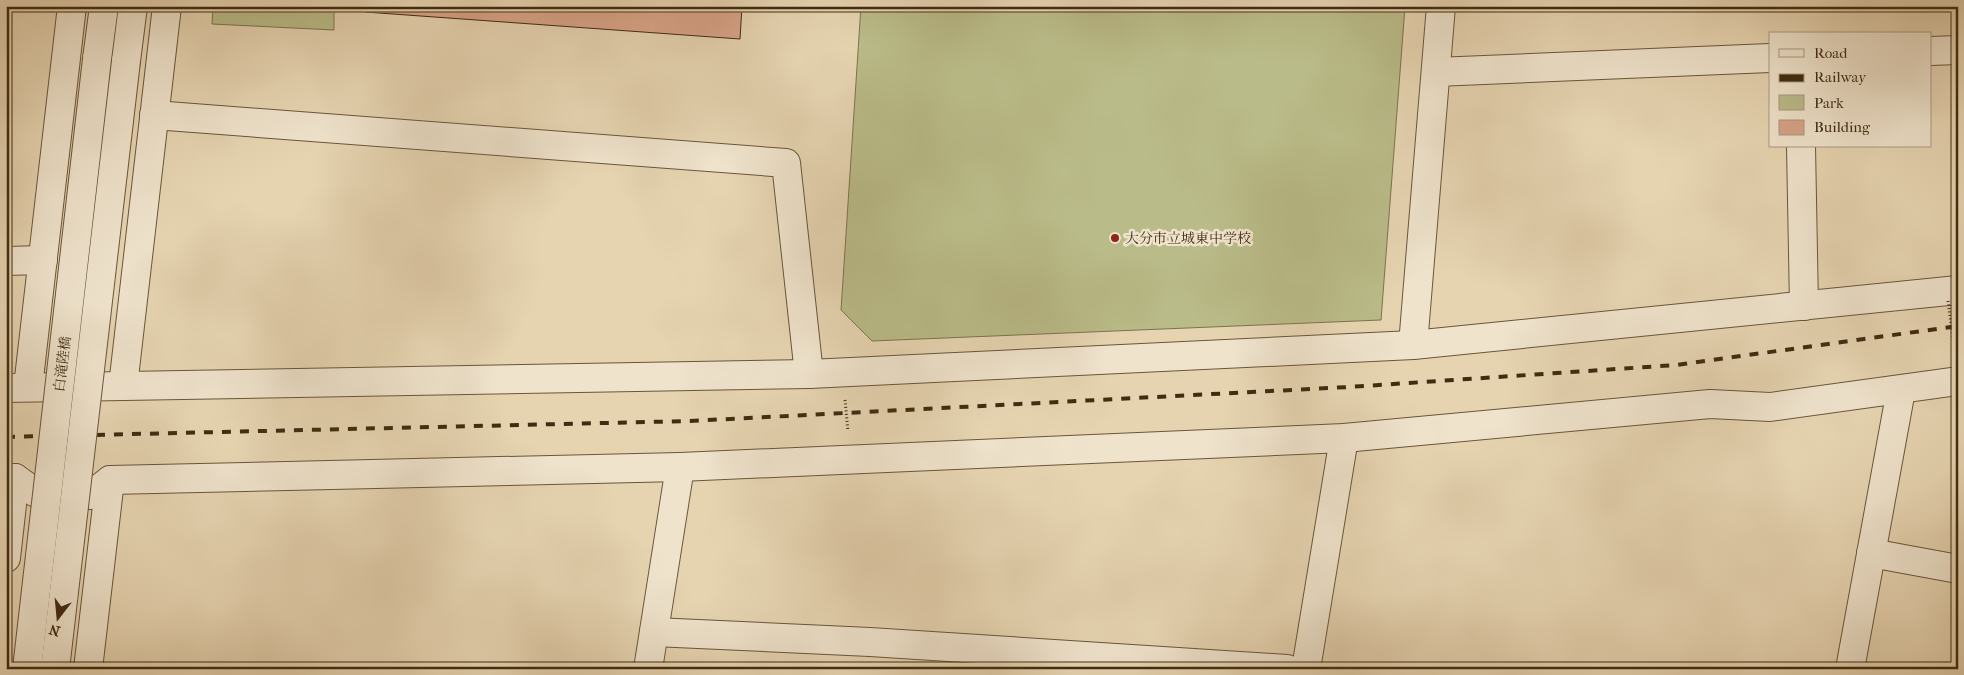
<svg xmlns="http://www.w3.org/2000/svg" width="1964" height="675" viewBox="0 0 1964 675" font-family="'IM FELL French Canon','Noto Serif JP',serif">
  <style>
    .green { fill: #b9bb88; stroke: #7c744d }
    .building { fill: #d8a489; stroke: #402c12 }
    .lines { fill: none; stroke-linecap: round; stroke-linejoin: round }
    .minor-casing { stroke: #6a563a; stroke-width: 30 }
    .path { stroke: #402c12; stroke-width: 3; stroke-dasharray: 1 2.5; stroke-linecap: butt }
    .minor { stroke: #efe3cc; stroke-width: 28 }
    .rail { stroke: #402c12; stroke-width: 4; stroke-dasharray: 9 9; stroke-linecap: butt }
    .minor-bridge-casing { stroke: #6a563a; stroke-width: 30; stroke-linecap: butt }
    .path-bridge { stroke: #402c12; stroke-width: 3; stroke-dasharray: 1 2.5; stroke-linecap: butt }
    .minor-bridge { stroke: #efe3cc; stroke-width: 28 }
    .poi-dot { fill: #8f2418; stroke: #efe3cc; stroke-width: 2 }
    .labels { text-anchor: middle; stroke-width: 5; stroke-linejoin: round; paint-order: stroke }
    .poi-label { font-size: 14px; fill: #402c12; stroke: #efe3cc; text-anchor: start }
    .street-label { font-size: 14px; fill: #402c12; stroke: #efe3cc }
  </style>
  <rect width="100%" height="100%" fill="#e6d4b1"/>
  <filter id="stains"><feTurbulence type="fractalNoise" baseFrequency=".004" numOctaves="4"/><feColorMatrix values="0 0 0 0 .2 0 0 0 0 .09 0 0 0 0 .02 0 0 0 .5 -.17"/></filter>
  <radialGradient id="worn" r=".72"><stop offset=".6" stop-color="#630" stop-opacity="0"/><stop offset="1" stop-color="#630" stop-opacity=".3"/></radialGradient>
  <g class="green">
    <path d="M213,6H334V30L212,24Z"/>
    <path d="M861,6L1405,7L1381,320L872,341L841,310Z"/>
  </g>
  <path class="building" d="M366,6H742L740,39L365,12Z"/>
  <g class="lines">
    <g class="minor-casing">
      <g id="minor">
        <path d="M1930,51L1958,50"/>
        <path d="M97,59L104,6"/>
        <path d="M126,61L133,6"/>
        <path d="M1436,72L1770,58"/>
        <path d="M154,115L786,163L809,374"/>
        <path d="M1801,146L1804,306"/>
        <path d="M6,261L43,260"/>
        <path d="M1413,345L1441,6"/>
        <path d="M123,386L167,6"/>
        <path d="M28,387L72,6"/>
        <path d="M6,388L809,374L1413,345L1958,290"/>
        <path d="M6,478H15L36,493L91,495L110,480L680,467L1344,438L1710,404L1770,407L1958,381"/>
        <path d="M1871,553L1958,569"/>
        <path d="M6,558L15,478"/>
        <path d="M654,632L870,642L1287,669"/>
        <path d="M88,669L110,480"/>
        <path d="M648,669L680,467"/>
        <path d="M1306,669L1344,438"/>
        <path d="M1850,669L1901,390"/>
      </g>
    </g>
    <path class="path" d="M845,400L848,431"/>
    <use href="#minor" class="minor"/>
    <path class="rail" d="M6,437L690,421L1349,387L1676,365L1958,326"/>
    <g class="minor-bridge-casing">
      <g id="minor-bridge">
        <path d="M27,669L97,59"/>
        <path d="M55,669L126,61"/>
      </g>
    </g>
    <path class="path-bridge" d="M1948,301L1956,360"/>
    <use href="#minor-bridge" class="minor-bridge"/>
  </g>
  <circle class="poi-dot" cx="1115" cy="238" r="5"/>
  <g class="labels">
    <g class="poi-label">
      <text x="1125" y="243">大分市立城東中学校</text>
    </g>
    <g class="street-label">
      <text transform="translate(62 364) rotate(-83)" y="5">白滝陸橋</text>
    </g>
  </g>
  <rect width="1964" height="675" fill="none" stroke="#e6d4b1" stroke-width="25"/>
  <rect x="8" y="8" width="1949" height="660" fill="none" stroke="#402c12" stroke-width="2.5"/>
  <rect x="12" y="12" width="1939" height="650" fill="none" stroke="#402c12"/>
  <rect x="1769" y="32" width="162" height="115" fill="#efe3cc" stroke="#a99a82"/>
  <rect x="1779" y="49" width="25" height="8" fill="#efe3cc" stroke="#a99a82"/>
  <text x="1814" y="58" font-size="15" fill="#402c12">Road</text>
  <rect x="1779" y="74" width="25" height="8" fill="#402c12" stroke="#a99a82"/>
  <text x="1814" y="82" font-size="15" fill="#402c12">Railway</text>
  <rect x="1779" y="95" width="25" height="15" fill="#b9bb88" stroke="#a99a82"/>
  <text x="1814" y="108" font-size="15" fill="#402c12">Park</text>
  <rect x="1779" y="120" width="25" height="15" fill="#d8a489" stroke="#a99a82"/>
  <text x="1814" y="132" font-size="15" fill="#402c12">Building</text>
  <g transform="translate(58 618) rotate(196)" stroke="#efe3cc" stroke-width="4" paint-order="stroke">
  <path d="M0-4L9 19L0 12L-9 19Z" fill="#402c12"/>
  <text y="-8" font-size="14" font-weight="bold" text-anchor="middle" fill="#402c12">N</text>
  </g>
  <rect width="100%" height="100%" filter="url(#stains)"/>
  <rect width="100%" height="100%" fill="url(#worn)"/>
</svg>
